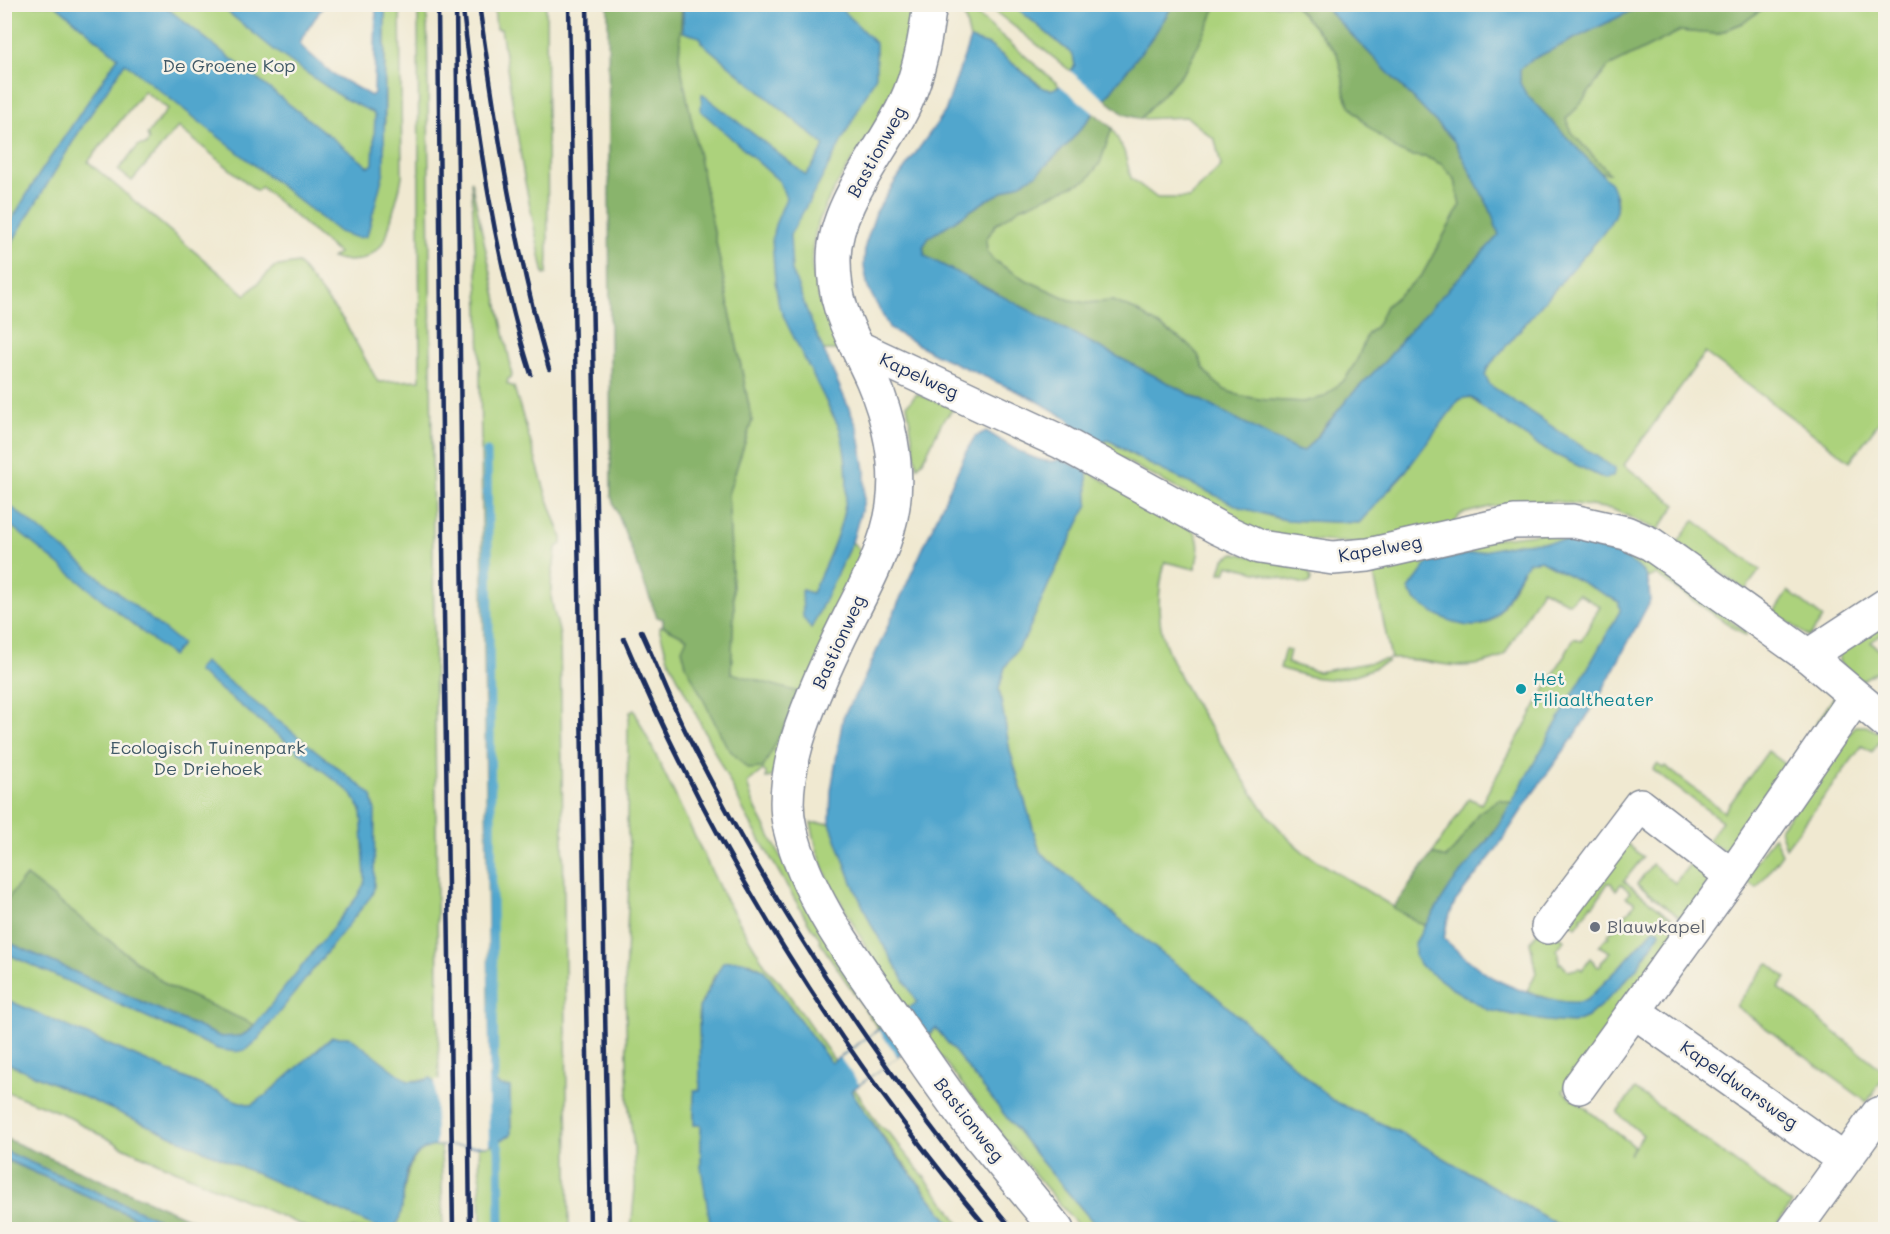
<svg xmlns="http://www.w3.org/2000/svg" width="1890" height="1234" viewBox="0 0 1890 1234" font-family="Mali,sans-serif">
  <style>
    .green { fill: #acd27c; stroke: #64806d; stroke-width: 1.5; fill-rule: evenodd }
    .forest { fill: #89b46c; stroke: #527265; stroke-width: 1.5 }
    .water { fill: #51a6cd; stroke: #366a96; stroke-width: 1.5 }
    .pier { fill: #f0e9d1 }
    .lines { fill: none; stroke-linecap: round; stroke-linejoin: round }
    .stream { stroke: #51a6cd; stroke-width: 9 }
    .street-casing { stroke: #868c98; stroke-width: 36 }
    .street { stroke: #fff; stroke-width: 33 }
    .rail { stroke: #1b2f5e; stroke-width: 4.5 }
    .culture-dot { fill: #0f9aa8; stroke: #f7f3e8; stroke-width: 2 }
    .worship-dot { fill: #6b7280; stroke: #f7f3e8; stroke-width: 2 }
    .labels { text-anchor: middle; stroke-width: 5; stroke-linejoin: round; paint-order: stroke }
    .park-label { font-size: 18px; fill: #3f5866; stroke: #f7f3e8 }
    .street-label { font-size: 18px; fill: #1b2f5e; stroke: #f7f3e8 }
    .culture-label { font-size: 18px; fill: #0d838f; stroke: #f7f3e8; text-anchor: start }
    .worship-label { font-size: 18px; fill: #5b616d; stroke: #f7f3e8; text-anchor: start }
  </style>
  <rect width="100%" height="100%" fill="#f7f3e8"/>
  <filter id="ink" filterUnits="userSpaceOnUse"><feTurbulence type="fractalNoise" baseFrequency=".0167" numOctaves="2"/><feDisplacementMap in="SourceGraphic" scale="12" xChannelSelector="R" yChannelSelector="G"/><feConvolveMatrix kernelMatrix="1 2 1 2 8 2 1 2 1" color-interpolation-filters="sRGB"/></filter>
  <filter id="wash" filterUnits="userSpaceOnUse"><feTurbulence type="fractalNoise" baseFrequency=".008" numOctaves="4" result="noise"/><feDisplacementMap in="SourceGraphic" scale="24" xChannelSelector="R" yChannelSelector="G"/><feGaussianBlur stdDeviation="1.35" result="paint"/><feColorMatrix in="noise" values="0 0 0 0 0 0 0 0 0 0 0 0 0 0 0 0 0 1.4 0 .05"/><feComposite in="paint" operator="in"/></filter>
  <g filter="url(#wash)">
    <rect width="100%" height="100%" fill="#f0e9d1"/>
    <g class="green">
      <path d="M4,5H315L289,46L380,107L385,126V5H400L402,176L400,187L386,238L380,247L369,256L360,260L349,261L332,258L338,253L261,187L257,191L178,127L132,181L118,170L139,145H146L149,140L147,135L168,109L144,91L88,162L246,295L274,267L298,263L344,321L378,382L420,380L418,5H427L439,1083H435L431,1079L408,1081L333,1037L265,1096L251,1105L237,1101L5,999V953L218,1049L168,986L26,876L5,903ZM118,57C104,103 71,140 39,176Z"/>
      <path d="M494,5H546L548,257L547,274L544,275L524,177L501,29H496Z"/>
      <path d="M682,5H913C909,41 901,77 884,110C860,157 808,208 812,265C814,296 829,322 842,350H810C816,369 821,389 828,407C832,415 838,423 841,431C859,494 838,538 812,594L803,590L811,628L852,542L866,556L772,777L766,778V773L763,770L747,783L754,805L788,871L881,1026L879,1030L821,944L819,937L811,927L749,821L667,656L659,628L663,626L687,638L731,673L734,609L728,494L752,421L679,58Z"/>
      <path d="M989,5H1015L1018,9L1073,55L1075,65L1072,72L997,13Z"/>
      <path d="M1216,5H1294L1337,53L1342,73L1345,95L1351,107L1369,127L1412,156L1426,157L1441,164L1455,179L1460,206L1422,275L1386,306L1377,325L1367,335L1357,360L1346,378L1324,397L1304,402L1265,400L1241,396L1224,390L1214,381L1204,369L1198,355L1188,344L1135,310L1113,301L1086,303L1070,300L1024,279L993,260L987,251L986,240L995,225L1020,208L1087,180L1100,163L1112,128L1124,151L1131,178L1157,198H1189L1221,166L1215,140L1187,117L1140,119L1185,70L1210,22Z"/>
      <path d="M1768,5H1885V414L1850,461L1705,353L1624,465L1676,505L1658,530L1612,509L1553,501L1494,506L1461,514L1452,525L1366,544L1267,537L1096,445L1107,440L1112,442C1133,458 1159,468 1182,479C1216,495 1249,513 1286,520L1359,523L1405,472L1459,400L1468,397L1546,450L1605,479L1611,466L1490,385L1485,375L1488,367L1600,237C1621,211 1624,197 1599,172H1608L1571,132L1566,118L1577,108L1608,67L1680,31L1718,34L1744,22Z"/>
      <path d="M962,7L981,18L1060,86L1051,90L1044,88L989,45L970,39Z"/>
      <path d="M471,181L511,366H510L512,376L508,379L507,384L514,387L546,494L562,538V544L556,548C555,564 550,578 551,595C552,610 558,622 560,637L569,1229H481L479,1145H491L511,1134L510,1088L500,1086L488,1079L490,1074L479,307Z"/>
      <path d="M917,394L954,408L942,422L923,461L917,467L907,405Z"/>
      <path d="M1087,471L1194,531C1202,544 1198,555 1195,569L1165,562C1158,589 1156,616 1165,643C1177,678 1204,719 1225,750C1248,787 1271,827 1306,854L1425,926L1415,943L1489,1010L1546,1021L1573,1023L1587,1017L1606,1001L1636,969L1660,933L1654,929L1620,967L1587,1000C1570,1008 1545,997 1527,991L1536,973L1530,942L1543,926L1565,940L1556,950L1558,951L1559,964L1561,963L1568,971L1580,968L1582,970L1590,958L1598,967L1601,966V963L1610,952L1599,946L1606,938L1609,937L1608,935L1615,927L1617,928L1618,926L1617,924L1634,905V902L1626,897L1630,892L1621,884L1616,890L1611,883H1608L1593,906L1591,905L1584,916L1581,917L1582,919L1576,927L1569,921L1624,841L1643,857L1624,881L1683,927L1563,1091L1634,1146L1629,1155L1643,1135L1617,1113L1635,1089L1792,1204L1773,1229H1565L1403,1134L1332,1100L1202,984L1146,941L1040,852L1010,751L999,689L1005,667L1026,636L1051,579L1088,504Z"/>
      <path d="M1694,520L1760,570L1745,590L1678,542Z"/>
      <path d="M1563,531L1640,554L1746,632V636L1656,575L1646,578L1644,574L1567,541L1410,594C1423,607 1437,615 1454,620C1464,624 1476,629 1486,624C1504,615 1516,578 1528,562L1540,560L1619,602L1620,611L1512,803L1499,799L1479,813L1455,849L1446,858L1432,854L1469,798L1481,804L1574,638L1581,641L1600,606L1578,594L1569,603L1542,589L1505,654C1500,659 1495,660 1488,662C1452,673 1427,657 1391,659L1372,565L1480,540Z"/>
      <path d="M1235,553L1307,568L1311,579L1310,583L1305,584L1228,565L1225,573H1220L1224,559Z"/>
      <path d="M1788,591L1823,618L1809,637L1774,612Z"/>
      <path d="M1885,613V632L1871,642L1885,656V666L1858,683L1839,662V654Z"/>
      <path d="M1285,649L1290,650L1287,663L1318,672L1389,659L1387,662C1343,683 1327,684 1280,668Z"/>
      <path d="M1836,694L1838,702L1733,856L1708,841L1722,821L1653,770L1657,764L1663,768L1665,766L1724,812L1768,751L1788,766Z"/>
      <path d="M634,710L723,895L768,970L780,982L835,1061L831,1063L763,969L750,962L715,974L699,1008L700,1090L694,1091V1125H701V1158L711,1229H631L635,1188L634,1149L628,1100L625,982L630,857L627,822L628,726L630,712Z"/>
      <path d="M1855,726H1866L1885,735L1872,752L1862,746L1786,848L1780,829Z"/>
      <path d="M811,823H830L852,882L872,926L918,1002L906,1010L869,952L828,879L817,850Z"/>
      <path d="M1774,836L1782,854L1757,888L1744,879Z"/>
      <path d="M1652,864L1675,883L1690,864L1711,877L1686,922L1637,884Z"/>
      <path d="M1768,963L1786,978L1779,988L1885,1072V1076L1867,1102L1736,1006Z"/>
      <path d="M936,1028L1041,1161L1099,1229H1081L1005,1139L926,1038Z"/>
      <path d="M5,1062L377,1227L401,1213C405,1187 405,1145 441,1145L443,1229H310L125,1148L61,1113L5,1091Z"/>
      <path d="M854,1088L879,1125L887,1131L950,1209L962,1229H955C920,1184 883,1140 851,1091Z"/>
    </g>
    <g class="forest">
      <path d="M1294,4L1323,5L1454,141L1490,209L1499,235L1410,330L1387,359L1350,396L1304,451H1298L925,256L923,247L929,237L987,200L1036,175L1068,144L1094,113L1112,128L1100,163L1087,180L1020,208L995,225L986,240L987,251L993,260L1024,279L1070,300L1086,303L1113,301L1135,310L1188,344L1198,355L1204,369L1214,381L1225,390L1241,396L1265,400L1304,402L1324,397L1346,378L1357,360L1367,335L1377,325L1386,306L1422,275L1460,206L1455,179L1441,164L1426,157L1412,156L1397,150L1369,127L1351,107L1345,95L1342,73L1337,53Z"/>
      <path d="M608,5H682L679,58L752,421L728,494L734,609L731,673L802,693L763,768L748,769L727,747L686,665L682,649L687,638L663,626V619L657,617L611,496Z"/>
      <path d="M1173,5H1216L1210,22L1185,70L1140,119L1124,114L1105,99L1154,35Z"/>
      <path d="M1643,5H1768L1744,22L1717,34L1680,31L1608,67L1577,108L1566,119L1571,132L1609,173L1599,172L1526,94L1520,83V69L1531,60Z"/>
      <path d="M1499,799L1512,803C1486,847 1452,883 1425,926L1393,908L1432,854L1446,858L1455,849L1478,813Z"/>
      <path d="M26,876L168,986L255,1025C246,1036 234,1039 221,1037L5,941L4,903Z"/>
      <path d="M4,1138L213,1229H180L5,1151Z"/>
      <path d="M4,1159L161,1229H5Z"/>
    </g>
    <g class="water">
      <path d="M56,5H163L369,167L373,164L375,116L372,112L343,98L278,53L219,5H324L303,36L300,44L303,48L334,75L371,96L374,93L376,5H385L384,171L367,236L358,238L339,232L125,63L80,130L5,254V231L38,176L118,57Z"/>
      <path d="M683,5H835L846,13L876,44V76L819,184L790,235L792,271L810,319L858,429L865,470L864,501L852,542L811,629L803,617L802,590L812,593C841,533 857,497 840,429L788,326L779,306L775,281L772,239L775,225L786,198L779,181L701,111L702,94L806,175L821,153L824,145L701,42L700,37L683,32Z"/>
      <path d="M1015,5H1173L1154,35L1105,99L1068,144L1036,175L987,200L929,237L923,247L925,256L1298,451H1304L1321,432L1350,396L1387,359L1410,330L1499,235L1490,209L1454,141L1323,5H1643L1531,60L1520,69V83L1526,94L1611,184C1622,208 1615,218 1600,237L1488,367L1485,375L1490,385L1611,466L1615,469L1613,476L1605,479L1546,450L1481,407C1476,398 1468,395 1459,400L1405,472L1359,523L1286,520L1242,508L1147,463L1112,442L1107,440L1096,445L1072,437L1075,429L1068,419L1034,399L935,354L890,329L868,288L864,266L865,246L876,212L895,182L945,112L970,39L989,45L1043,88L1051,90L1060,86L1075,65L1073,55L1018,9Z"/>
      <path d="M986,431C1002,441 1043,470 1060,459L1087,471L1088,504L1051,579L1026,636L1005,667L999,689L1010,751L1040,852L1146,941L1202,984L1332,1100L1403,1134L1565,1229H1099L1041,1161L936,1028L851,1091L887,1144L955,1229H711L701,1167V1125H694V1090H700L699,1008L723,962C742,958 746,962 763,969L831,1063L917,1002L872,926L852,882L830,823L831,791L843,717L864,679L968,448L975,437Z"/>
      <path d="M4,501L182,644L172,656L5,521Z"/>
      <path d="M1567,541C1592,546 1627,553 1644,573C1650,580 1649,592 1650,601L1600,695L1576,734L1533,793L1495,851L1455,902L1447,922L1444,939C1458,951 1478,970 1495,979C1514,989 1567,1009 1587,1000L1620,967L1654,929L1659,930L1660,933L1636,969L1606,1001L1587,1017L1573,1023L1546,1021L1488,1010L1453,989L1420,965L1415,957V943L1425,926L1452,884L1496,830L1620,611L1619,602L1540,560L1528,562C1499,602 1499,649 1436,614C1426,608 1412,601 1409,589L1428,563L1521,543Z"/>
      <path d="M204,662L367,791L372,796L375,811L374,888L372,895L259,1038C246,1054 237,1053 218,1049L5,953V941L221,1037L241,1036L250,1031L357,897L364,884L365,878L361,810L351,793L197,671Z"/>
      <path d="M5,999L237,1101L251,1105L265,1096L332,1037H350L408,1081H422L431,1078L435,1083L490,1078L500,1086L510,1087L511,1135C504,1137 497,1143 490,1145C462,1152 422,1131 408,1169C401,1186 405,1207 398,1223L389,1229H381L5,1062Z"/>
      <path d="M5,1151L180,1229H161L5,1159Z"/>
    </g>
    <g class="pier">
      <path d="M1069,70L1107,101L1096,115L1058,84Z"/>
      <path d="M879,1030L898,1057L859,1084L840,1058Z"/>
      <path d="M488,1076L489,1145H436L435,1078L436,1080Z"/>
    </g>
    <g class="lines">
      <g class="stream">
        <path d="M487,452L494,1079"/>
        <path d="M496,1141L499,1149L500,1230"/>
      </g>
    </g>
  </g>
  <g filter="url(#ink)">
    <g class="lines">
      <g class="street-casing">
        <g id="street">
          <path d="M930,4C925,39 920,72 905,104C883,151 835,204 834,257C833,309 852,334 872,379C889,418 899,464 893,506C888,543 868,581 851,614C831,654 804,710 794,753C788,777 784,804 790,828C807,899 854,959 895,1018C921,1056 946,1094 974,1129C1001,1163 1030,1196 1057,1230"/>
          <path d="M857,347L1061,442L1218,528L1259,547L1333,558L1368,555L1514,522L1573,521L1626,533L1651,544L1671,558L1808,656L1886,722"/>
          <path d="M1808,656L1886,605"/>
          <path d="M1548,927L1640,805L1732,876"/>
          <path d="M1634,1011L1844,1160"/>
          <path d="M1579,1087L1732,876L1855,698"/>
          <path d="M1794,1230L1878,1114L1886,1120"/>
        </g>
      </g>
      <use href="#street" class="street"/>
      <g class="rail">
        <path d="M438,4L443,544L453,1230"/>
        <path d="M456,4L470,1230"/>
        <path d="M479,4C496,127 515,250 549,369"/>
        <path d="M569,4L590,1230"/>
        <path d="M587,4L609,1230"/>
        <path d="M463,10C477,132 494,257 531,374"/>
        <path d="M641,631C655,661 667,692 681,722C699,760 720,798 740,835C818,975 910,1106 1013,1230"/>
        <path d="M624,639C714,852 839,1053 989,1230"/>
      </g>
    </g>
  </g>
  <circle class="culture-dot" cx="1521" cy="689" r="6"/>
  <circle class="worship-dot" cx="1595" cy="927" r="6"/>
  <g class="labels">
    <g class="park-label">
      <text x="229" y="72">De Groene Kop</text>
      <text x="208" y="754">Ecologisch Tuinenpark<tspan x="208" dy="21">De Driehoek</tspan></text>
    </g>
    <g class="street-label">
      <text transform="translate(877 152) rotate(-61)" y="6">Bastionweg</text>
      <text transform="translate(919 376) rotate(25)" y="6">Kapelweg</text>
      <text transform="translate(1380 549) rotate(-10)" y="6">Kapelweg</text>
      <text transform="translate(839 642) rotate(-65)" y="6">Bastionweg</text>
      <text transform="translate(1739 1085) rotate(35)" y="6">Kapeldwarsweg</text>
      <text transform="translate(969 1120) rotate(52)" y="6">Bastionweg</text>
    </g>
    <g class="culture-label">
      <text x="1533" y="685">Het<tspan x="1533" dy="21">Filiaaltheater</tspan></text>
    </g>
    <g class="worship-label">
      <text x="1607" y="933">Blauwkapel</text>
    </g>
  </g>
  <rect width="1890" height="1234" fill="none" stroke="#f7f3e8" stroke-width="24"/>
</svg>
